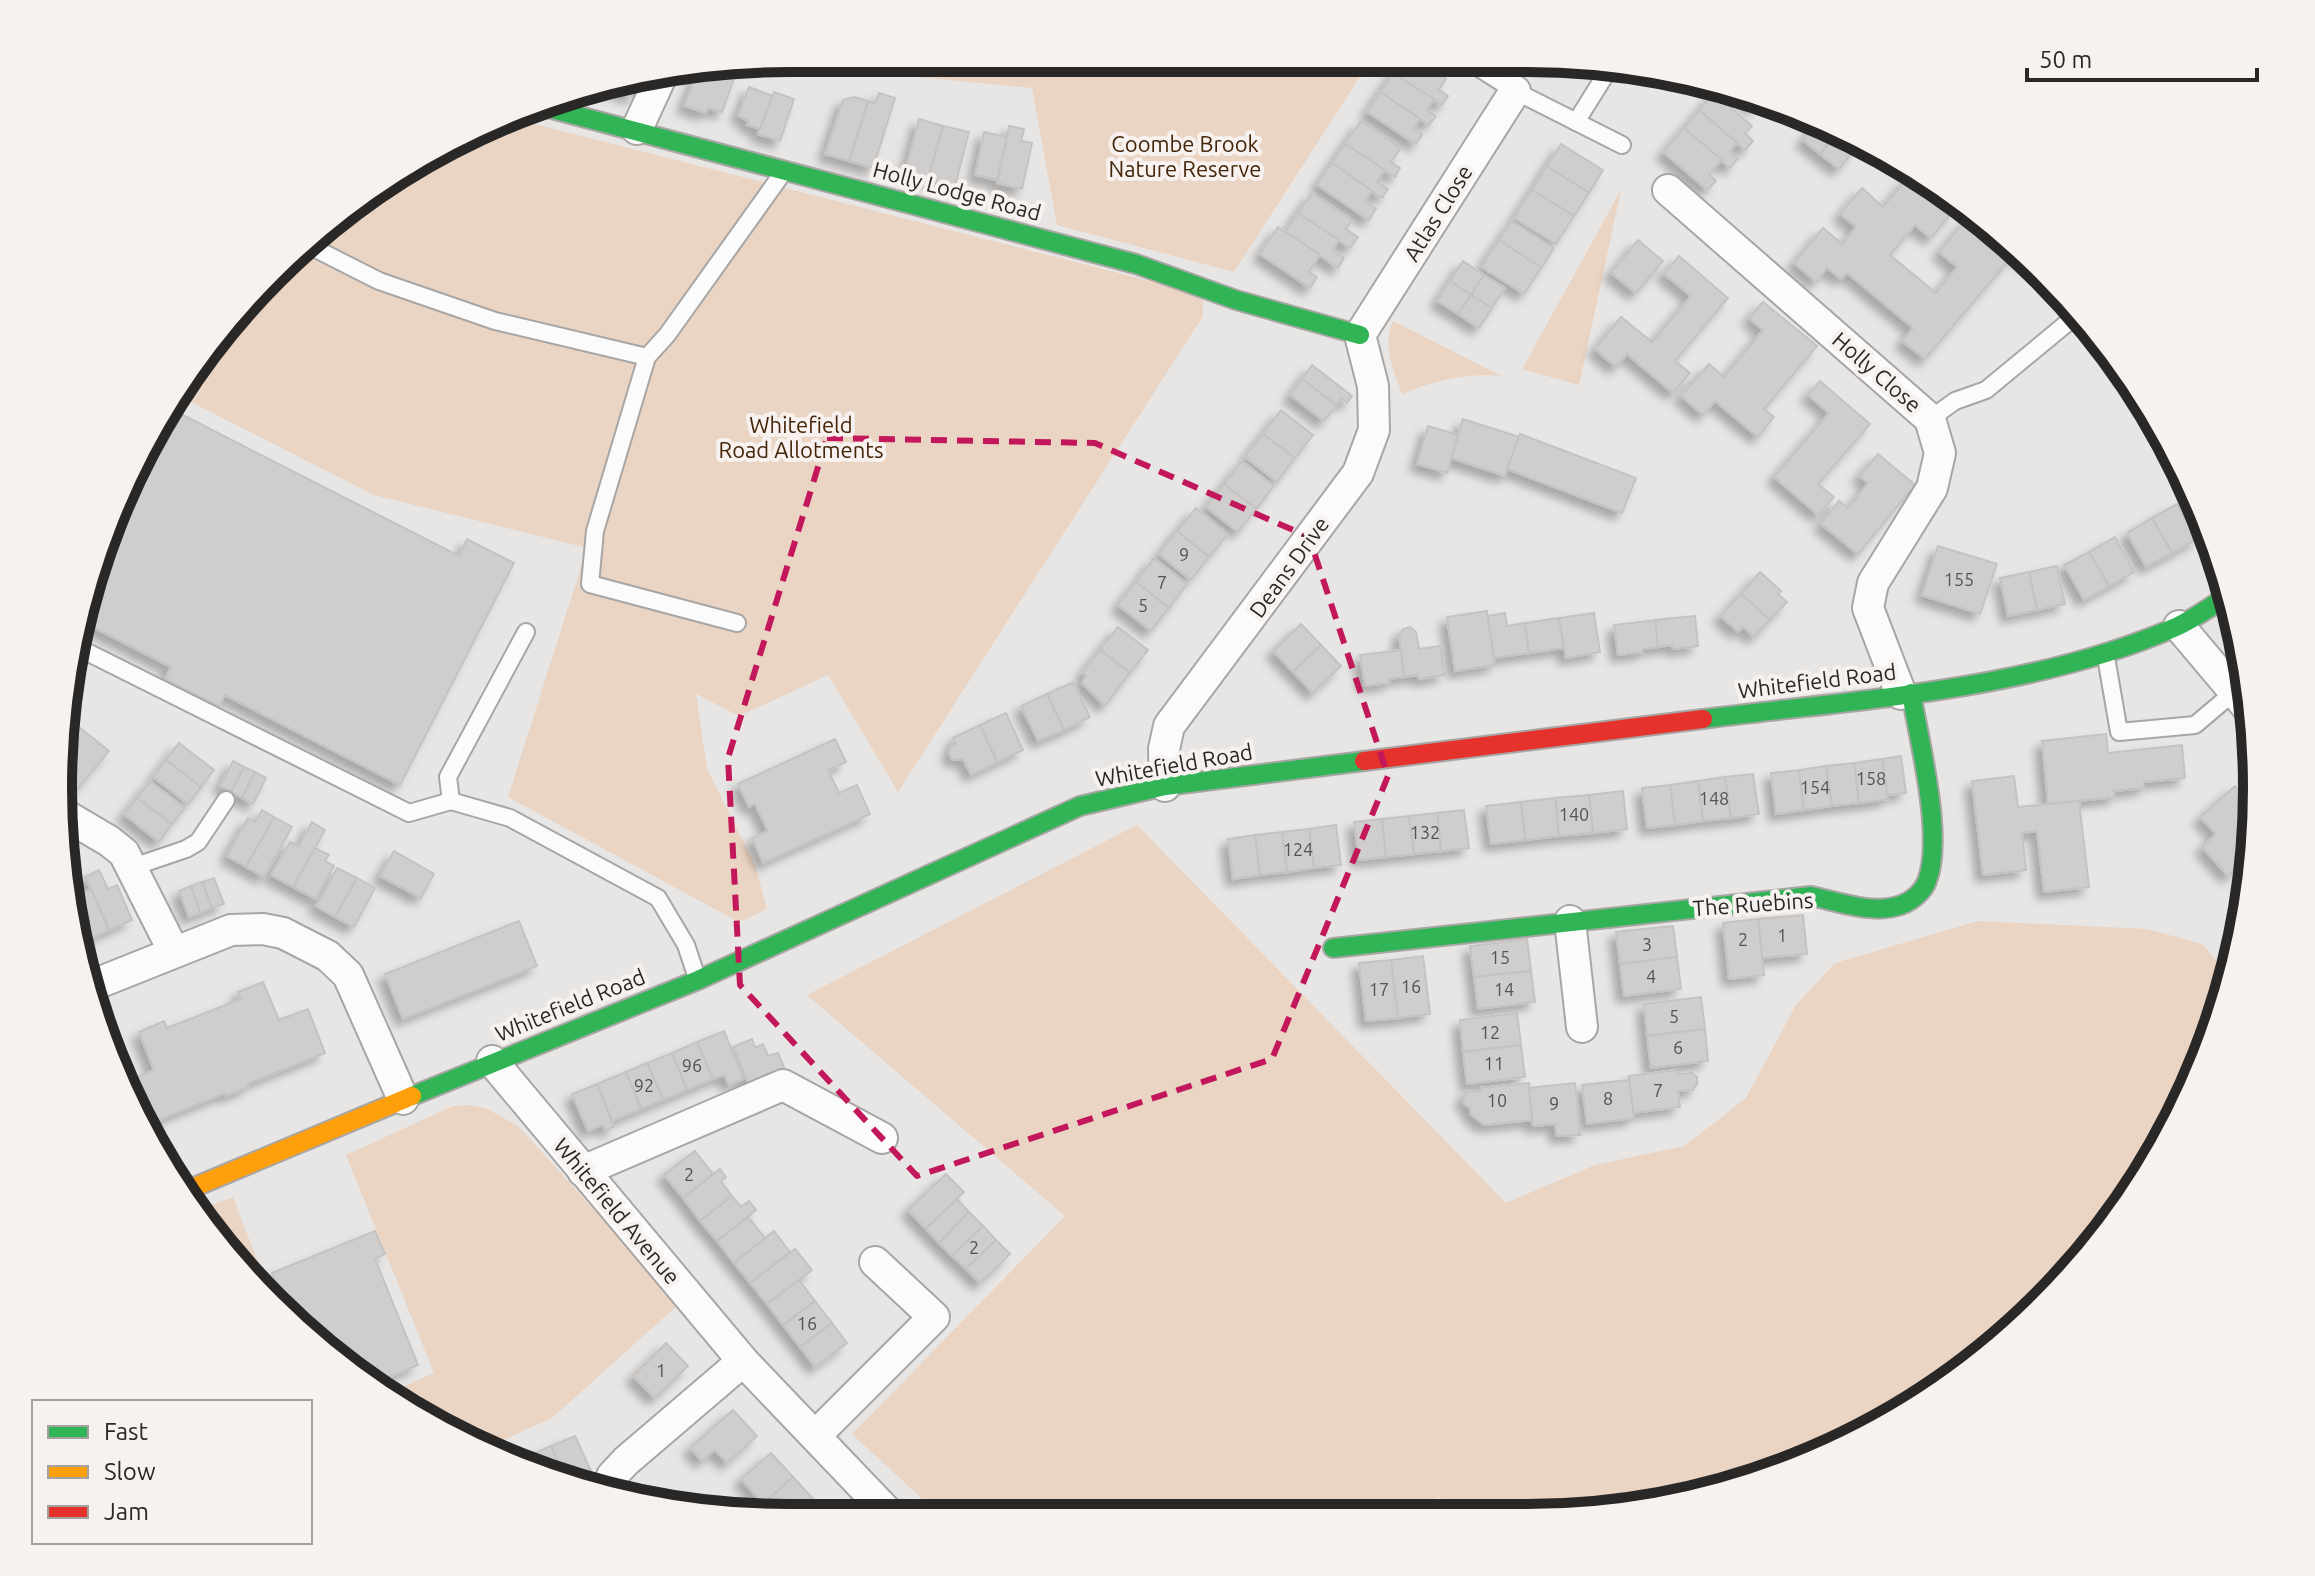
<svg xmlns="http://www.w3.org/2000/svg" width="2315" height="1576" viewBox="0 0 2315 1576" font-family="Ubuntu,sans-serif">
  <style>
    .green { fill: #ead4c3 }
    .building { fill: #cfcecd; stroke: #c5c3c1; stroke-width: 2; filter: url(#shadow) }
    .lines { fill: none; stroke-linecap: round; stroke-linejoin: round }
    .lane-casing { stroke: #a8a6a4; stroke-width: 20 }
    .street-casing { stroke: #a8a6a4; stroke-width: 34 }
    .fast-casing { stroke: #a8a6a4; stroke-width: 22 }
    .slow-casing { stroke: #a8a6a4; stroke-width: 22 }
    .jam-casing { stroke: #a8a6a4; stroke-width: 22 }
    .lane { stroke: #fcfbfb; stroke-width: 16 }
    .street { stroke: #fcfbfb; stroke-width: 30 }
    .fast { stroke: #30b455; stroke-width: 18 }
    .slow { stroke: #ff9f0a; stroke-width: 18 }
    .jam { stroke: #e5322d; stroke-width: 18 }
    .marked { fill: none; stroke: #c2185b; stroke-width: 6; stroke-dasharray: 16 10; stroke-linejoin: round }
    .labels { text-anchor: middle; stroke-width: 8; stroke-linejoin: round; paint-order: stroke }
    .number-label { font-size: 18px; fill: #555352 }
    .park-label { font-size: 22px; fill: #44250a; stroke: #f7f2ef }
    .street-label { font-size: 22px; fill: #2a2827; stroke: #f7f2ef }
    .rim { fill: none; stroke: #2a2827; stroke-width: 10 }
  </style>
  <defs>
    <filter id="shadow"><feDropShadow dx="-7" dy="7" stdDeviation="4" flood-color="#0004"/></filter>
  </defs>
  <rect width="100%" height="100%" fill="#e8e6e4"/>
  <g class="green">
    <path d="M881,58H1372L1234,272L1057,225L1032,88L908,76Z"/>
    <path d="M511,118L1181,289L1203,300V316L898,792L828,675L739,716L696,694L707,769L755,865L767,909L739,922L508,797L587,548L374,495L179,396L209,343L382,181Z"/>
    <path d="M1621,190L1579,385L1522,369Z"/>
    <path d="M1393,321L1502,376C1466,373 1435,380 1402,394C1394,370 1382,346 1393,321Z"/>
    <path d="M1137,825L1506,1203L1595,1165L1684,1146L1746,1098L1796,1005L1835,963L1978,921L2147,929L2202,944L2229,975L2202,1067L2134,1193L2044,1304L1933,1395L1807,1462L1670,1504L1527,1518H1482L1438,1497L1425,1518H943L852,1434L1065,1216L807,995Z"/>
    <path d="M470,1105L488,1109L519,1127L679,1304L552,1418L483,1449L465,1443L393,1391L434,1373L346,1155L453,1106Z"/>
    <path d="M233,1197L275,1307L200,1210Z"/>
  </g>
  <g class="building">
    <path d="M1403,58H1414L1446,79L1439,90L1448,96L1442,105L1393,73Z"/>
    <path d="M717,70L735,76L722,112L708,108L706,113L684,106L697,73Z"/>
    <path d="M1393,73L1434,99L1427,110L1436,116L1429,125L1380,92Z"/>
    <path d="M638,83L633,97L611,89L612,87Z"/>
    <path d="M749,87L773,96L760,129L747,125L749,121L738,116Z"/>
    <path d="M774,92L794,99L780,141L758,134Z"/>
    <path d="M1380,92L1420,119L1414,129L1422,135L1416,144L1367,112Z"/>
    <path d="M879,93L895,98L873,168L849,161L868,101L875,104Z"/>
    <path d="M1714,93L1752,126L1745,133L1753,141L1745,150L1699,110Z"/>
    <path d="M1738,95L1760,103L1754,109Z"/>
    <path d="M854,97L868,101L849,161L825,154L843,100Z"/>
    <path d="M1699,110L1737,143L1730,151L1738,158L1730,168L1684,128Z"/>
    <path d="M919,119L943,126L928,179L905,173Z"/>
    <path d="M1361,121L1401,148L1391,162L1400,168L1395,177L1345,144Z"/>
    <path d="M1817,122L1840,130L1820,154L1803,140Z"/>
    <path d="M943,126L969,132L955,186L928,179Z"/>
    <path d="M1009,126L1024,129L1021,141L1032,143L1022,189L997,183Z"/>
    <path d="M1684,128L1722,160L1709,174L1716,181L1707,190L1663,152Z"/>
    <path d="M1840,130L1861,141L1839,169L1820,154Z"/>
    <path d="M984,132L1007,137L997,180L975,175Z"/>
    <path d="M1345,144L1385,170L1377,182L1388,189L1382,198L1332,163Z"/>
    <path d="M1561,144L1603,170L1589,193L1547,166Z"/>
    <path d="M1332,163L1372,191L1365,201L1376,209L1369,220L1317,185Z"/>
    <path d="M1547,166L1589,193L1574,216L1532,190Z"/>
    <path d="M1909,176L1954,210L1931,238L1915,225L1890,255L1936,293L1957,267L1939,252L1968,218L2031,263L2029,265L2015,253L1925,359L1902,341L1913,328L1847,273L1841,279L1827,268L1816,282L1794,263L1823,228L1842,244L1856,227L1840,214L1862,188L1883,207Z"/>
    <path d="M1532,190L1574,216L1556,244L1514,218Z"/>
    <path d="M1312,193L1352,220L1346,229L1358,237L1350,248L1298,213Z"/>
    <path d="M1298,213L1339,240L1333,250L1344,258L1338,268L1285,232Z"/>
    <path d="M1512,221L1554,248L1541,268L1499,240Z"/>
    <path d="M1278,227L1320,255L1309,272L1317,277L1310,288L1260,254Z"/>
    <path d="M1499,240L1541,268L1524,294L1481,267Z"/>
    <path d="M1638,240L1663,261L1636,293L1611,273Z"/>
    <path d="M1679,256L1728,298L1675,361L1690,373L1673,393L1627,354L1616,367L1595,349L1621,317L1652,342L1691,296L1664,274Z"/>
    <path d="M1463,261L1484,275L1471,295L1450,281Z"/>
    <path d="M1484,275L1505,288L1492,308L1471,295Z"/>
    <path d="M1450,281L1471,295L1458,314L1437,301Z"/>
    <path d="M1471,295L1492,308L1479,328L1458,314Z"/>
    <path d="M1763,302L1817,346L1764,409L1774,417L1758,437L1715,401L1703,415L1681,396L1709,364L1724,377L1763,330L1749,318Z"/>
    <path d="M1312,365L1352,396L1347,403L1341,398L1336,405L1302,379Z"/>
    <path d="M1302,379L1336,405L1324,421L1290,395Z"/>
    <path d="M1820,381L1870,424L1818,484L1834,497L1818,515L1774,477L1829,413L1808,395Z"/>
    <path d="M171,409L459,556L467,539L514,563L400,785L225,695L219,706L165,679L171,667L87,624L113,509Z"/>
    <path d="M1281,410L1313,435L1295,458L1263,434Z"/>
    <path d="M1463,419L1519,437L1505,476L1451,458Z"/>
    <path d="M1428,426L1458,435L1447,473L1417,464Z"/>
    <path d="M1263,434L1295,458L1277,482L1245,457Z"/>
    <path d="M1520,434L1636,478L1622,513L1507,469Z"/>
    <path d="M1878,454L1915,485L1858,554L1821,524L1839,501L1848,508L1868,483L1859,476Z"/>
    <path d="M1242,461L1274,486L1256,509L1224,484Z"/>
    <path d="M1224,484L1256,509L1238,532L1206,507Z"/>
    <path d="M2195,496L2208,531L2205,533L2188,500Z"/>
    <path d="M2177,504L2197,539L2172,553L2152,518Z"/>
    <path d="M1196,508L1228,534L1209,557L1177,531Z"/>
    <path d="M2152,518L2172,553L2146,567L2127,533Z"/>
    <path d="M1177,531L1209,557L1191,580L1159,554Z"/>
    <path d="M2115,537L2134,572L2109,586L2089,552Z"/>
    <path d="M1938,546L1997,564L1980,614L1922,595Z"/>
    <path d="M2089,552L2109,586L2084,600L2064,565Z"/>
    <path d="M1154,558L1187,584L1169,608L1136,582Z"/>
    <path d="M2057,566L2065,604L2037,610L2029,572Z"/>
    <path d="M1760,572L1781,591L1778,594L1787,602L1770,620L1741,594Z"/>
    <path d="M2029,572L2037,610L2008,616L2000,578Z"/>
    <path d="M1136,582L1169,608L1151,631L1118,605Z"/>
    <path d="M1741,594L1770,620L1754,637L1743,627L1738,632L1720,616Z"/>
    <path d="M1487,611L1495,665L1455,671L1447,617Z"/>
    <path d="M1505,613L1507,626L1525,623L1529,653L1494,658L1488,616Z"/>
    <path d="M1594,613L1600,652L1566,658L1559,618Z"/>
    <path d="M1695,616L1698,646L1673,649L1672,645L1658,647L1655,620Z"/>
    <path d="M1559,618L1564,648L1529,653L1525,623Z"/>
    <path d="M1655,620L1658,647L1643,649V652L1618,655L1614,625Z"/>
    <path d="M1301,624L1321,645L1293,672L1273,651Z"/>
    <path d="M1118,627L1148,650L1130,673L1100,650Z"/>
    <path d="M1410,627L1416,632L1419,649L1441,646L1444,675L1419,679L1418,675L1404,677L1399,635L1403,629Z"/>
    <path d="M1321,645L1341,666L1313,693L1293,672Z"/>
    <path d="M1100,650L1130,673L1105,706L1082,683L1086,675L1082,673Z"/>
    <path d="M1401,650L1404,677L1389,679L1390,683L1365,686L1360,655Z"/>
    <path d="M1073,682L1090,717L1064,730L1047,694Z"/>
    <path d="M1047,694L1064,730L1038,741L1021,706Z"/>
    <path d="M1006,713L1023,750L997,762L980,725Z"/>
    <path d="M65,716L109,751L76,791L62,780L60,740Z"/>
    <path d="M980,725L997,762L971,775L963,759L952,760L949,753L951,746L956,744L953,738Z"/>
    <path d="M2106,734L2108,753L2182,745L2185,778L2144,782V788L2114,791L2115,797L2048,804L2042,741Z"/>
    <path d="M835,739L846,762L828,770L839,793L857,785L870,814L763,863L752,838L768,831L755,804L749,807L738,784Z"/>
    <path d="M179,743L214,770L201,787L166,760Z"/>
    <path d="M1901,756L1906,793L1887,795L1882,759Z"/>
    <path d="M1882,759L1888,799L1859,803L1854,763Z"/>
    <path d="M166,760L201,787L188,804L153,777Z"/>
    <path d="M233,761L244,767L231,792L220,786Z"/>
    <path d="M1854,763L1859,803L1832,806L1826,766Z"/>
    <path d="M1826,766L1832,806L1804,810L1799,770Z"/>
    <path d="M244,767L255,772L242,798L231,792Z"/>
    <path d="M1799,770L1804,810L1776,814L1771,773Z"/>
    <path d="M255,772L266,778L253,804L242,798Z"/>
    <path d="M1753,774L1759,814L1731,818L1725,777Z"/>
    <path d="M2014,776L2018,807L2079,801L2089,887L2044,892L2037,831L2022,833L2026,870L1983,875L1972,781Z"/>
    <path d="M1725,777L1731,818L1703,821L1698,781Z"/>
    <path d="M150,781L185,808L172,824L137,798Z"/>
    <path d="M1698,781L1703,821L1675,825L1670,785Z"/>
    <path d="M1670,785L1675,825L1647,828L1642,788Z"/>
    <path d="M2235,786L2255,807L2250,857L2228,876L2202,847L2216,834L2200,817Z"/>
    <path d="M1623,791L1627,829L1593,833L1589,795Z"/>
    <path d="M1589,795L1593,833L1559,836L1555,798Z"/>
    <path d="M137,798L172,824L159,842L124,814Z"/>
    <path d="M1555,798L1559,836L1525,840L1521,802Z"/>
    <path d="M1521,802L1525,840L1491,844L1486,806Z"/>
    <path d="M262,810L274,817L246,867L227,856L248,818L255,822Z"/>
    <path d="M1464,810L1469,848L1441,851L1437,813Z"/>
    <path d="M1437,813L1441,851L1414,854L1409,816Z"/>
    <path d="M1409,816L1414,854L1386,857L1382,819Z"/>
    <path d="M274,817L292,827L264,877L246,867Z"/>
    <path d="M1382,819L1386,857L1359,860L1354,822Z"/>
    <path d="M312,822L325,830L293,887L271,875L290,842L299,846Z"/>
    <path d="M1336,825L1341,865L1314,868L1309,829Z"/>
    <path d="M1309,829L1314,868L1287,872L1282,832Z"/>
    <path d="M1282,832L1287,872L1260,875L1255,835Z"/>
    <path d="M1255,835L1260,875L1233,879L1228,839Z"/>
    <path d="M315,848L329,855L325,861L334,866L316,899L293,887Z"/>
    <path d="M394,851L434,874L421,898L380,876Z"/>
    <path d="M337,868L357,878L335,917L316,906Z"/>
    <path d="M99,870L108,889L117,885L132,920L109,930L85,877Z"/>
    <path d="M214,878L224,904L212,908L202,882Z"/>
    <path d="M357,878L375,888L354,927L335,917Z"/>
    <path d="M202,882L212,908L200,913L191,886Z"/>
    <path d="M191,886L200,913L189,917L179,891Z"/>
    <path d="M91,889L109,930L86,941L70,906L80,902L77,895Z"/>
    <path d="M1803,915L1807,954L1762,958L1758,919Z"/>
    <path d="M71,916L83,942L77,945L72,931Z"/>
    <path d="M1758,919L1764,975L1729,979L1723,923Z"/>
    <path d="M519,921L537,966L403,1019L385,974Z"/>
    <path d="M1673,926L1677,957L1620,964L1616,932Z"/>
    <path d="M1527,939L1531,971L1474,977L1470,946Z"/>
    <path d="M1423,956L1430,1014L1398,1018L1391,960Z"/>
    <path d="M1677,957L1681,989L1624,996L1620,964Z"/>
    <path d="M1391,960L1398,1018L1366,1021L1359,963Z"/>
    <path d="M1531,971L1535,1002L1478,1009L1474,977Z"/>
    <path d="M263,982L279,1020L308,1009L325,1053L247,1084L248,1087L226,1096L225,1093L149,1124L131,1080L154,1070L139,1032L164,1021L167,1028L241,999L238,992Z"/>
    <path d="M1701,997L1705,1029L1647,1036L1644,1004Z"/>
    <path d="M1517,1013L1521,1045L1463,1052L1460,1020Z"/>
    <path d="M1705,1029L1708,1061L1651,1068L1647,1036Z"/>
    <path d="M724,1031L744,1079L729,1085L724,1075L713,1079L697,1042Z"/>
    <path d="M752,1039L755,1048L763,1044L768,1056L778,1053L788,1077L752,1092L733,1047Z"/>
    <path d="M697,1042L713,1079L687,1090L672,1053Z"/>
    <path d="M1521,1045L1525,1077L1467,1084L1463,1052Z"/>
    <path d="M672,1053L687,1090L663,1100L647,1063Z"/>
    <path d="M647,1063L663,1100L641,1109L626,1072Z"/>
    <path d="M1677,1070V1074L1692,1073L1697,1077V1084L1693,1090L1678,1091L1680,1107L1633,1113L1629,1076Z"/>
    <path d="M626,1072L641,1109L612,1121L597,1084Z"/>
    <path d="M1629,1080L1634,1118L1587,1124L1582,1085Z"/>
    <path d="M1529,1083L1532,1120L1484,1125L1470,1114V1108L1464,1104L1463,1097L1466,1092L1481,1091V1088Z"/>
    <path d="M1575,1083L1580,1135L1557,1136L1555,1124L1533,1126L1529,1088Z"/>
    <path d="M597,1084L614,1127L605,1130L603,1125L588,1131L572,1094Z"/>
    <path d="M695,1151L713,1174L683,1198L664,1175Z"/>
    <path d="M720,1169L726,1177L721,1181L732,1196L700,1221L683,1198Z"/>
    <path d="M946,1174L964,1192L926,1229L908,1210Z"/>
    <path d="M732,1196L741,1207L749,1201L756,1210L717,1241L700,1221Z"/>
    <path d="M957,1199L969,1212L939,1243L926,1229Z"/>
    <path d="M969,1212L983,1226L952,1256L939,1243Z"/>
    <path d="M748,1217L765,1238L734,1263L717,1241Z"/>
    <path d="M983,1226L996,1240L966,1269L952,1256Z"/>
    <path d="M375,1231L385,1254L375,1259L418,1365L379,1381L304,1327L292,1300L284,1303L272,1273Z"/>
    <path d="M774,1231L790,1252L750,1283L734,1263Z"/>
    <path d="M996,1240L1010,1254L980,1283L966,1269Z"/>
    <path d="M795,1249L812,1270L767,1304L750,1283Z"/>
    <path d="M799,1280L815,1301L783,1325L767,1304Z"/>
    <path d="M815,1301L832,1323L800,1347L783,1325Z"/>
    <path d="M832,1323L847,1343L815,1367L800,1347Z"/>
    <path d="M666,1343L688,1366L655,1398L633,1376Z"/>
    <path d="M733,1410L757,1436L727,1463L715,1450L702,1461L690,1448Z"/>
    <path d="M575,1436L591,1471L573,1479L565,1476L551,1446Z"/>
    <path d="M551,1446L565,1476L532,1465L528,1456Z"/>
    <path d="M771,1453L793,1477L763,1504L741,1479Z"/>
    <path d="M793,1477L816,1502L798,1518L760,1515L765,1507L763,1504Z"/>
  </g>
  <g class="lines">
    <g class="lane-casing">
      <g id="lane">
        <path d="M1463,58L1515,91L1622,145"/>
        <path d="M1576,122L1611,66"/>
        <path d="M312,247L379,281L495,321L647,357"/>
        <path d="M1930,419L1955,401L1986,390L2078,314"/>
        <path d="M737,623L590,584L595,531L647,357L667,335L782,174"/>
        <path d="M81,649L409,813L451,801L510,818L658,898L686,945L697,978"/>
        <path d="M2106,657L2119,732L2195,725L2234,692"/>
        <path d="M451,801L448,777L526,632"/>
        <path d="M133,867L186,849L198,842L226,800"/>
      </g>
    </g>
    <g class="street-casing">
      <g id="street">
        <path d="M637,129L660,79"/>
        <path d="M1668,190L1930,419L1940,453L1932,488L1873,583L1868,608L1901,694"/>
        <path d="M2179,626L2249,709"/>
        <path d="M1165,786L1164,749L1169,726L1358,473L1374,430L1373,386L1360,335L1515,91"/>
        <path d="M65,815L109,841L124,853L174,952"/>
        <path d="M1570,921L1582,1027"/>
        <path d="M93,985L231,930L263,929L283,933L328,956L348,975L403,1099"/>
        <path d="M492,1061L743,1361L893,1518"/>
        <path d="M583,1171L783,1085L882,1138"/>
        <path d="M815,1436L934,1317L875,1262"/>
        <path d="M607,1491L612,1476L626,1461L743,1361"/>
      </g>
    </g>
    <g class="fast-casing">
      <g id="fast">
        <path d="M537,105L1136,264L1236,300L1360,335"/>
        <path d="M1703,719C1860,699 2029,691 2176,627C2194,619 2211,606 2228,596"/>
        <path d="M1333,948L1811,896C1839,902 1873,915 1901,905C1912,901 1923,892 1927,881C1944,837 1919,740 1911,693"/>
        <path d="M412,1096L698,980L1080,806L1165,786L1364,761"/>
      </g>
    </g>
    <g class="slow-casing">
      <path id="slow" d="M185,1191L412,1096"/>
    </g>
    <g class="jam-casing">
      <path id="jam" d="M1364,761L1703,719"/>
    </g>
    <use href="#lane" class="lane"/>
    <use href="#street" class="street"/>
    <use href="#fast" class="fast"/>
    <use href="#slow" class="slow"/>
    <use href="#jam" class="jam"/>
  </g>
  <path class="marked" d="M827,438L1095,443L1309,537L1388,776L1272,1059L917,1176L740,985L728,758Z"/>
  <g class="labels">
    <g class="number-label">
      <text x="1184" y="561">9</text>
      <text x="1959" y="586">155</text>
      <text x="1162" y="589">7</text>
      <text x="1143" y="612">5</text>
      <text x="1871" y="785">158</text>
      <text x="1815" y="794">154</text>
      <text x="1714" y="805">148</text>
      <text x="1574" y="821">140</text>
      <text x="1425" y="839">132</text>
      <text x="1298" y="856">124</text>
      <text x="1782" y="942">1</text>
      <text x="1743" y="946">2</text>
      <text x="1647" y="951">3</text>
      <text x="1500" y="964">15</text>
      <text x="1651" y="983">4</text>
      <text x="1411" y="993">16</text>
      <text x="1379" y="996">17</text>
      <text x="1504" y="996">14</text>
      <text x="1674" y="1023">5</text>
      <text x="1490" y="1039">12</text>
      <text x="1678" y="1054">6</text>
      <text x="1494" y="1070">11</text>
      <text x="692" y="1072">96</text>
      <text x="644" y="1092">92</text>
      <text x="1658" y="1097">7</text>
      <text x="1608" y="1105">8</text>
      <text x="1497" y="1107">10</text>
      <text x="1554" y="1110">9</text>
      <text x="689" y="1181">2</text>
      <text x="974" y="1254">2</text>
      <text x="807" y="1330">16</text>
      <text x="661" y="1377">1</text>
    </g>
    <g class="park-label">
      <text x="1185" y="152">Coombe Brook<tspan x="1185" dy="25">Nature Reserve</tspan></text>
      <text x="801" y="433">Whitefield<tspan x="801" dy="25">Road Allotments</tspan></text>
    </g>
    <g class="street-label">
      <text transform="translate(957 191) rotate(15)" y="8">Holly Lodge Road</text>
      <text transform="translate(1438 213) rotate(-58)" y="8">Atlas Close</text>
      <text transform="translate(1877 372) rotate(41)" y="8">Holly Close</text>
      <text transform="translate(1289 567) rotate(-54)" y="8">Deans Drive</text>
      <text transform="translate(1817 681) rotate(-7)" y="8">Whitefield Road</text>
      <text transform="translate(1174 765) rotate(-10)" y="8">Whitefield Road</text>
      <text transform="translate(1753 904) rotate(-4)" y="8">The Ruebins</text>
      <text transform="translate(570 1005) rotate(-22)" y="8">Whitefield Road</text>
      <text transform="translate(617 1211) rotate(50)" y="8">Whitefield Avenue</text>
    </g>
  </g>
  <path d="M0 0H2315V1576H0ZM788 72H1527A716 716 0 0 1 2243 788V788A716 716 0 0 1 1527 1504H788A716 716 0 0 1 72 788V788A716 716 0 0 1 788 72Z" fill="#f7f2ef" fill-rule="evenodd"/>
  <path class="rim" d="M788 72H1527A716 716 0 0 1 2243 788V788A716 716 0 0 1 1527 1504H788A716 716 0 0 1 72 788V788A716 716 0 0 1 788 72Z"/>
  <rect x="32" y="1400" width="280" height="144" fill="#f7f2ef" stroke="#a5a19f" stroke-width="2"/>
  <rect x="48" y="1426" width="40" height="12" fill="#30b455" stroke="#a5a19f" stroke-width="2"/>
  <text x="104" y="1440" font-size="24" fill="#2a2827">Fast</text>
  <rect x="48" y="1466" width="40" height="12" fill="#ff9f0a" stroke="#a5a19f" stroke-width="2"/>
  <text x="104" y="1480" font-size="24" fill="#2a2827">Slow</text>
  <rect x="48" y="1506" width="40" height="12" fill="#e5322d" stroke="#a5a19f" stroke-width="2"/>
  <text x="104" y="1520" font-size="24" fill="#2a2827">Jam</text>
  <path d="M2027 68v12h230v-12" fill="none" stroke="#2a2827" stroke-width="4"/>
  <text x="2039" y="68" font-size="24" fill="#2a2827" stroke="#f7f2ef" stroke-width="6" paint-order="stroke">50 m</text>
</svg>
